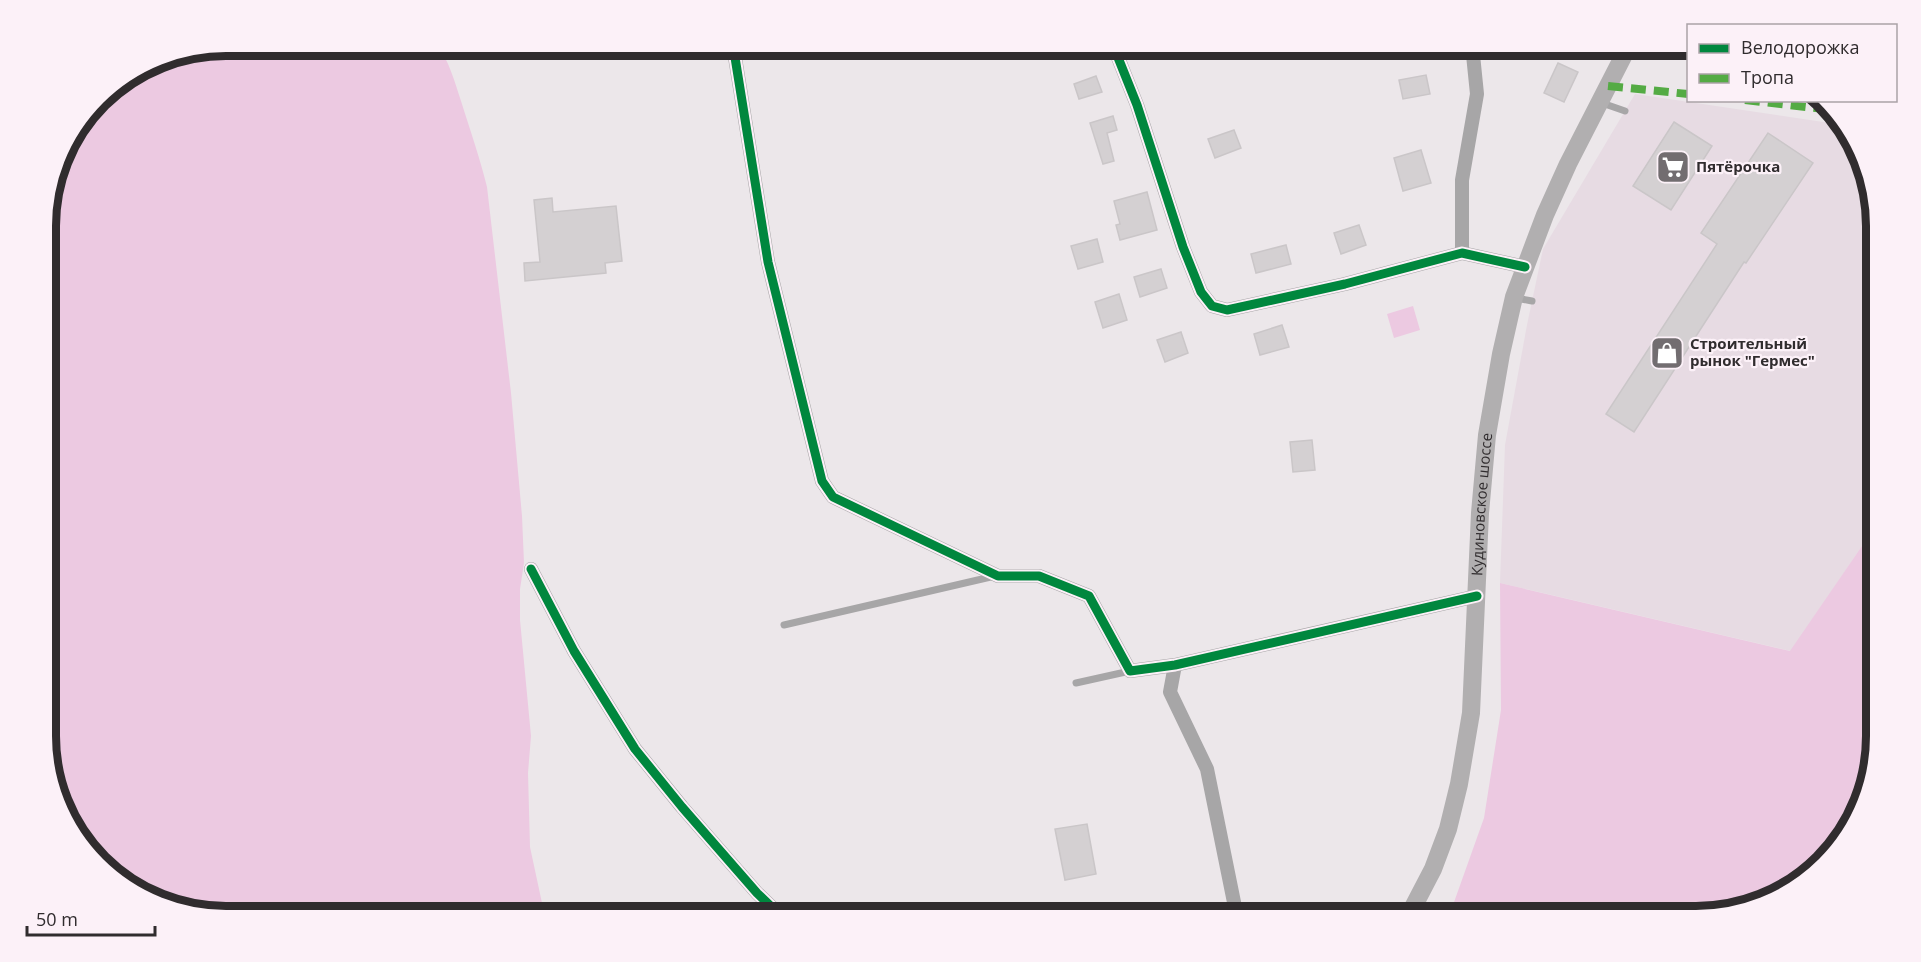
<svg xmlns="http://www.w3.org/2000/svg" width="1921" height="962" viewBox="0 0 1921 962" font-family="'Open Sans',sans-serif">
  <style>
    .built { fill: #e7dbe3 }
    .green { fill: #ecc9e1 }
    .building { fill: #d4d0d2; stroke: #cac6c8; stroke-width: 1.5 }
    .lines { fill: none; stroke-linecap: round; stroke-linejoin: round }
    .service { stroke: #a7a6a7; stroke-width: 7 }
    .minor { stroke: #a7a6a7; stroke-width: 14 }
    .secondary { stroke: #b1afb0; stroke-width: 18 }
    .quiet { stroke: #54ab44; stroke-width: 8; stroke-dasharray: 15 8; stroke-linecap: butt }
    .cycleway-casing { stroke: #fcf1f8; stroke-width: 13 }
    .cycleway { stroke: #00873e; stroke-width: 9 }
    .labels { text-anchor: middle; stroke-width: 4.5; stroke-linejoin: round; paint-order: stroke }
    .poi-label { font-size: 15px; font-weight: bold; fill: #302c2e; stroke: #fcf1f8; text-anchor: start }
    .street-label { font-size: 15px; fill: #302c2e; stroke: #fcf1f8 }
    .rim { fill: none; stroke: #302c2e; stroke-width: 8 }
  </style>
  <rect width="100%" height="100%" fill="#ece7ea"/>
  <path class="built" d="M1635,94L1830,123L1848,138L1874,202L1875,527L1791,651L1500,583L1505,445L1527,325L1543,249Z"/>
  <g class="green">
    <path d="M226,45H437C449,60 455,83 461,101C470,130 480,158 487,187L511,393L522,516L524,563L520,589V620L531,736L528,773L530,847L545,917H226L146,899L82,846L47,760L45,214L64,145L106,90L157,59Z"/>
    <path d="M1413,306L1420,330L1394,338L1387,314Z"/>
    <path d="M1875,527L1876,737L1858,816L1796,886L1707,917H1447L1453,905L1484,818L1501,710L1500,583L1790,651Z"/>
  </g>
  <g class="building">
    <path d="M1558,63L1578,72L1564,102L1544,93Z"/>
    <path d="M1426,75L1430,94L1403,99L1399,80Z"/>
    <path d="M1096,76L1102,92L1079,99L1074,84Z"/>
    <path d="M1113,116L1117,130L1107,133L1114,161L1103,164L1090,123Z"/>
    <path d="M1674,122L1712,146L1671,210L1633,186Z"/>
    <path d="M1234,130L1241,148L1215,158L1208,139Z"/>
    <path d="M1768,133L1813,163L1746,263L1744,262L1634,432L1606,414L1717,244L1701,233Z"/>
    <path d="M1421,150L1431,183L1403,191L1394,158Z"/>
    <path d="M1147,192L1157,230L1120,240L1116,225L1120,224L1114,201Z"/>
    <path d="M552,198L553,212L616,206L622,261L605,263L606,273L525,281L524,263L540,262L534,200Z"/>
    <path d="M1359,225L1366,245L1341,254L1334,233Z"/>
    <path d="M1097,239L1103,262L1078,269L1071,246Z"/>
    <path d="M1286,245L1291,264L1256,273L1251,254Z"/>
    <path d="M1161,269L1167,288L1140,297L1134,277Z"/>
    <path d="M1119,294L1127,320L1103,328L1095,302Z"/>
    <path d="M1282,325L1289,347L1260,355L1254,334Z"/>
    <path d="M1181,332L1188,353L1165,362L1157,340Z"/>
    <path d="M1312,440L1315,470L1293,472L1290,442Z"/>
    <path d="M1087,824L1096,874L1065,880L1055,829Z"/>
  </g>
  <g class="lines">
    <g class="service">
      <path d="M1602,103L1625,111"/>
      <path d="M1516,298L1532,301"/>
      <path d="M784,625L995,576"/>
      <path d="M1076,683L1130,671"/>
    </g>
    <g class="minor">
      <path d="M733,45L768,262L822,481L833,497L998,576H1039L1089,596L1130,671L1175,665L1477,596"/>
      <path d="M1113,45L1137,105L1183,247L1201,292L1212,306L1227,310L1345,284L1462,253L1525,267"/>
      <path d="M1462,253V180L1477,94L1472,45"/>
      <path d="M531,569L574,651L635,749L682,807L757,893L782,917"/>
      <path d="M1175,665L1170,692L1207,769L1237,917"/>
    </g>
    <path class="secondary" id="s1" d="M1408,917L1433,869L1448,829L1459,784L1471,713L1480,513L1487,435L1501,354L1514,297L1545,215L1568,164L1629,45"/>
    <g class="quiet">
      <path d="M1608,86L1688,94"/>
      <path d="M1745,100L1832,110"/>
    </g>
    <g class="cycleway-casing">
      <g id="cycleway">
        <path d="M733,45L768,262L822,481L833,497L998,576H1039L1089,596L1130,671L1175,665L1477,596"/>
        <path d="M1113,45L1137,105L1183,247L1201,292L1212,306L1227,310L1345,284L1462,253L1525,267"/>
        <path d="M531,569L574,651L635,749L682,807L757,893L782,917"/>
      </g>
    </g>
    <use href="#cycleway" class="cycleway"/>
  </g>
  <defs>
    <g id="supermarket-square" transform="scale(1.725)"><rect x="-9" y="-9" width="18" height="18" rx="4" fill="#726d70" stroke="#fcf1f8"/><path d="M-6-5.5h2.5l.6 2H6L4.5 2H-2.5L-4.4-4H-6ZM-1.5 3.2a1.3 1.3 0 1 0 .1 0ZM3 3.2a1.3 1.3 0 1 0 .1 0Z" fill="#fff"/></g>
    <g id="shop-square" transform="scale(1.725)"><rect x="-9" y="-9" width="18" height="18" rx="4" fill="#726d70" stroke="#fcf1f8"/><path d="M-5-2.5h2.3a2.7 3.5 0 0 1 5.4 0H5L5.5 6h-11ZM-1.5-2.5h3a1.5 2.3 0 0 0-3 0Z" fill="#fff"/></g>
  </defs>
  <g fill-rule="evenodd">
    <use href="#supermarket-square" x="1673" y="167"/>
    <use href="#shop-square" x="1667" y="353"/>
  </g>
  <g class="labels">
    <g class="poi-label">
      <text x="1696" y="172">Пятёрочка</text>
      <text x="1690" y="349">Строительный<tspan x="1690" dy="17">рынок "Гермес"</tspan></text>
    </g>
    <g class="street-label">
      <text dy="5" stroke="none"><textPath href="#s1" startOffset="424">Кудиновское шоссе</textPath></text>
    </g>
  </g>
  <path d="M0 0H1921V962H0ZM226 56H1696A170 170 0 0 1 1866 226V736A170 170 0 0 1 1696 906H226A170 170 0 0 1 56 736V226A170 170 0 0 1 226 56Z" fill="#fcf1f8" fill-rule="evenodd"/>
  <path class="rim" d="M226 56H1696A170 170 0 0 1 1866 226V736A170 170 0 0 1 1696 906H226A170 170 0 0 1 56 736V226A170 170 0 0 1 226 56Z"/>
  <rect x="1687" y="24" width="210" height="78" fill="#fcf1f8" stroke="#aaa2a7" stroke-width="1.5"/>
  <rect x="1699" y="44" width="30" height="9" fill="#00873e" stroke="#aaa2a7" stroke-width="1.5"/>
  <text x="1741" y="54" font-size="18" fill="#302c2e">Велодорожка</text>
  <rect x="1699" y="74" width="30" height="9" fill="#54ab44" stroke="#aaa2a7" stroke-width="1.5"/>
  <text x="1741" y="84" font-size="18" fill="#302c2e">Тропа</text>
  <path d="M27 926v9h128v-9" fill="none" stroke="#302c2e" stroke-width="3"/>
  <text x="36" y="926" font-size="18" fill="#302c2e" stroke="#fcf1f8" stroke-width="4.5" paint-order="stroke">50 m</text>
</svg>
